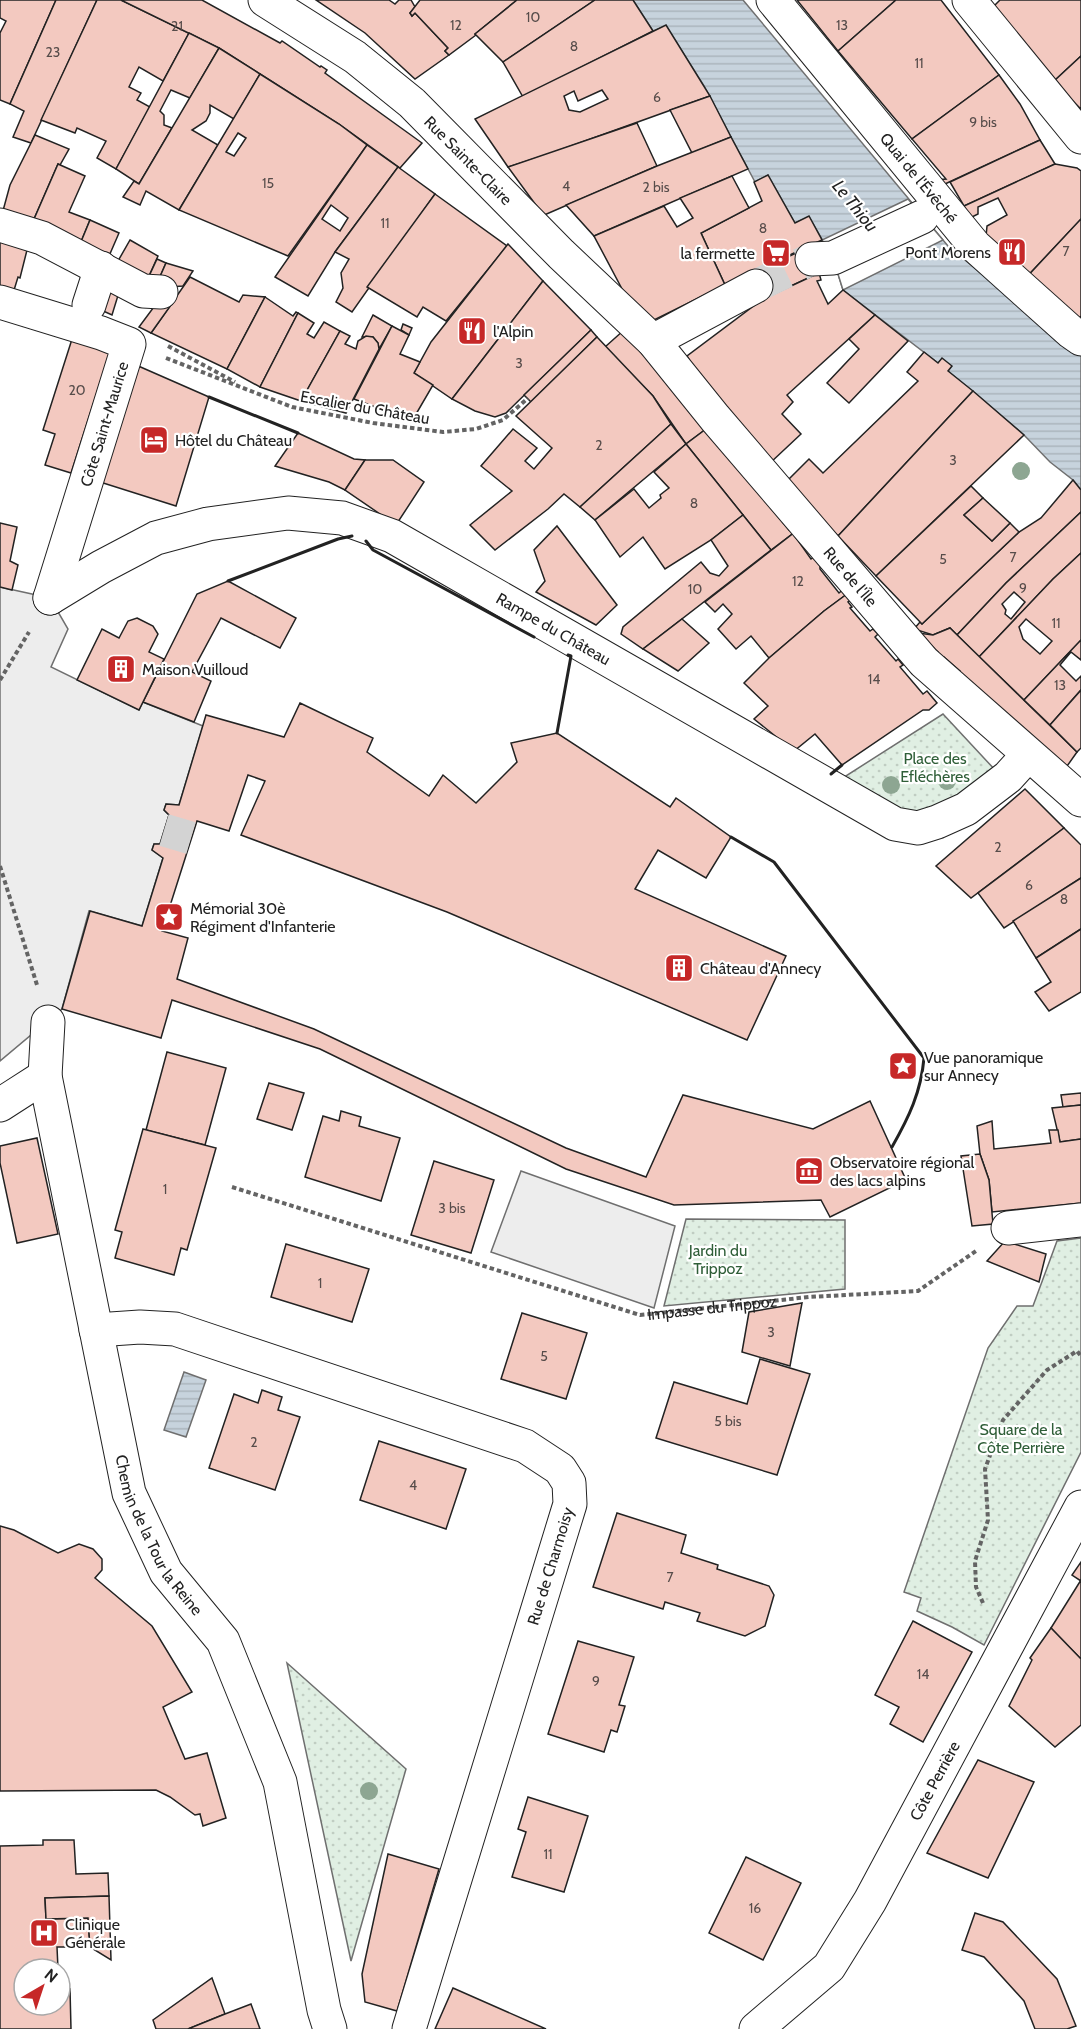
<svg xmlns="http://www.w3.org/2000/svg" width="1081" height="2029" viewBox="0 0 1081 2029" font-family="Cabin,sans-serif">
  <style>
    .park { fill: url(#park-dots); stroke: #6f6f6f; stroke-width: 1.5 }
    .parking { fill: #ededed; stroke: #6f6f6f; stroke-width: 1.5 }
    .water { fill: url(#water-rules); stroke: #6f6f6f; stroke-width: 1.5 }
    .pier { fill: #fff; stroke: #6f6f6f; stroke-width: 1.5 }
    .building { fill: #f3c9c0; stroke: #222; stroke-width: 1.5; fill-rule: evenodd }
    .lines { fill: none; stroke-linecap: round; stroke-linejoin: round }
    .street-tunnel { stroke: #d3d3d3; stroke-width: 33; stroke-dasharray: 33 16; stroke-linecap: butt }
    .street-casing { stroke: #222; stroke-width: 35 }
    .path { stroke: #646464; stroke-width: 4; stroke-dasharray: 4.5 3; stroke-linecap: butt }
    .street { stroke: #fff; stroke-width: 33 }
    .wall { stroke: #222; stroke-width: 3 }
    .tree { fill: #8da692 }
    .labels { text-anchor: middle; stroke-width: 4.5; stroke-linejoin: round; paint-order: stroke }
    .number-label { font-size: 14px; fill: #564c4a }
    .street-label { font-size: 16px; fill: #222; stroke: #fff }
    .poi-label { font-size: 16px; fill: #222; stroke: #fff; text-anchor: start }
    .park-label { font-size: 16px; fill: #2f5e38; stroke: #fff }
    .water-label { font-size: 18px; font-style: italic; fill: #222; stroke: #fff }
  </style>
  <defs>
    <pattern id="park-dots" width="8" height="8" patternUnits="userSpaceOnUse" patternTransform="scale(1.5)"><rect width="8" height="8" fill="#e0efe3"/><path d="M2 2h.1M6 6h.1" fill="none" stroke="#c0cdc2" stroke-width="1.8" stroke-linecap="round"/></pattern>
    <pattern id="water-rules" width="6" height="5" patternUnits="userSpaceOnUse" patternTransform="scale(1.5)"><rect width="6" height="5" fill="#c7d3dd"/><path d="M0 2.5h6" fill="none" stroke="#abb5bd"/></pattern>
  </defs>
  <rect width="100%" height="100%" fill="#fff"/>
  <g class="park">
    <path d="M943,714L996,771L945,807L900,815L838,781Z"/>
    <path d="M686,1219L845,1220V1289L664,1306Z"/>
    <path d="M1081,1238V1452L984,1645L952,1627L917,1611L921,1598L904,1592L988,1348L1017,1306H1033L1057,1241Z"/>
    <path d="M287,1663L406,1769L351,1961Z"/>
  </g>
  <g class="parking">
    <path d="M0,587L50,598L68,629L51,667L139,710L143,702L203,726L179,805L166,804L164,810L169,815L160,844H154L152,850L163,858L142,926L89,911L62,1009L0,1061Z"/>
    <path d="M521,1171L675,1226L654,1308L491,1252Z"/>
  </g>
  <g class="water">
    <path d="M633,0H743L948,246L1066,343L1081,352V490L1073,480L1050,462L1024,435L948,371L951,366L942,359L938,363L843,290L833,258L809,217L795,223L768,175L755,182L704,86L666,26L653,31Z"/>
    <path d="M184,1372L206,1380L186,1437L164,1430Z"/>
  </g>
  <path class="pier" d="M908,199L943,240L843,290L833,258L822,240Z"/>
  <g class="building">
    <path d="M0,0H56L10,104L0,100V33L6,21L0,18Z"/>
    <path d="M56,0H97L31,143L13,137L24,111L10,104Z"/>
    <path d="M97,0H121L189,33L163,81L139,67L129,87L141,93L137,100L150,107L116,169L97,158L106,141L77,128L75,133L41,120Z"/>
    <path d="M121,0H202L280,43L282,41L320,67L321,66L327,70L325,73L422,143L400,168L339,124L219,48Z"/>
    <path d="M316,0H389L395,4L399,0H411L415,7L410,13L412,16L415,13L448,48L445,51L449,55L415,79L365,33Z"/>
    <path d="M420,0H517L475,34L476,35L449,55L445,51L448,48L415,13L412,16L410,13Z"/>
    <path d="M517,0H595L503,62L475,34Z"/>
    <path d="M595,0H633L653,31L523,97L503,62Z"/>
    <path d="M797,0H896L838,51Z"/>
    <path d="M896,0H941L999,75L912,139L838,51Z"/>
    <path d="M1000,0H1081V56L1053,82L992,8Z"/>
    <path d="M666,25L710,96L546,155L508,167L475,119ZM602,90L608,99L580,112L569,110L564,96L574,91L578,101Z"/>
    <path d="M189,33L219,48L190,98L171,90L160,111L164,115V125L172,128L139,184L116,169Z"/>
    <path d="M219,48L260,74L234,119L210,105V113L206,121L192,130L218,145L179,210L146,191L140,205L123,197L134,181L139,184Z"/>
    <path d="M1081,56V109L1053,82Z"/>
    <path d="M260,74L339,124L367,145L288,256L179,210ZM238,133L246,138L234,156L226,152Z"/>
    <path d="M999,75L1020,104L1040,140L932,190V180L946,179L912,139Z"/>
    <path d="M710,96L731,137L692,153L670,110Z"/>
    <path d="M637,123L657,166L542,216L538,208L508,167Z"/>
    <path d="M35,135L69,149L60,165L58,164L31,226L1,218L10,185Z"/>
    <path d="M731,137L748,169L594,236L566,205L657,166Z"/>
    <path d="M1040,140L1055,164L964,206L950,182Z"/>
    <path d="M367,145L398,167L335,252L308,296L275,277ZM331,205L348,218L340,231L322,219Z"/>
    <path d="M58,164L85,176L69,212L90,220L78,249L31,226Z"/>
    <path d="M1055,164L1077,168L1081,171V219L1022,282L985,247L987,226L1007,215L998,198L978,207V214L970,218L964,206Z"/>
    <path d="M398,167L435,194L352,312L336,302L343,288L341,273L349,259L335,252Z"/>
    <path d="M768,175L795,223L809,216L822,240L725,285L701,233L762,201L754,182Z"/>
    <path d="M732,176L749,208L701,233L725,285L654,320L630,304L594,236L664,206L677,227L693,218L680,198Z"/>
    <path d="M435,194L507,246L446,321L423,307L417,317L367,287Z"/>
    <path d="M1081,219V316L1073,326L1022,282Z"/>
    <path d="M90,220L119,233L106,263L78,249Z"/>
    <path d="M0,239L28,246L20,278L18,277L11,300L0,297Z"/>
    <path d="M130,240L158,256L144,287L114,268Z"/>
    <path d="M508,244L543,281L452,399L414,373L431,342Z"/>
    <path d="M807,248L819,273L763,299L751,274Z"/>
    <path d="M157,259L166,263L155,288L144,287Z"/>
    <path d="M166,263L193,271L183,286L155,288Z"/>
    <path d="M819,273L821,280L817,281L828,304L843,290L875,315L787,395L793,402L782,414L801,434L769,464L719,411L687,356L763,299Z"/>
    <path d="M190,277L239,302L243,295L265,297L227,369L151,333Z"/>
    <path d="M543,281L591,330L506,413L495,417L475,411L452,399Z"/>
    <path d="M105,287L120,289L112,315L101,310Z"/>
    <path d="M162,296L176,298L151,333L139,327Z"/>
    <path d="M265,297L293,316L296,312L298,313L260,387L227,369Z"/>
    <path d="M298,313L314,323L307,334L314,338L324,322L340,331L301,401L260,387Z"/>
    <path d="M373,315L392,326L379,349L378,343L373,337H362Z"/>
    <path d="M875,315L908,341L849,403L827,383L859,349L849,339Z"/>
    <path d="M403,324L412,328L409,335L401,330Z"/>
    <path d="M392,326L409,335L400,354L420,362L414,373L433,385L412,421L354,399Z"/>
    <path d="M591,330L597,337L531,402L524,395Z"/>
    <path d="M624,330L706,429L686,444L653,396L605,347Z"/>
    <path d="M340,331L350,336L345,344L356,349L358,341L366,336L373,337L378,343L379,349L346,413L301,401Z"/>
    <path d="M73,336L111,349L71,473L45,465L55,434L43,430Z"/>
    <path d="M597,337L653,396L671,424L580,507L564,494L548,509L495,550L470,525L512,491L481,466L513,429L537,448L525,461L534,469L552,448L516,416Z"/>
    <path d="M924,352L938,363L942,358L952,366L948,371L973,391L838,536L786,482L809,459L823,473L918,381L907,372Z"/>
    <path d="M136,365L209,397L176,506L100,482Z"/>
    <path d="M973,391L1024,435L876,576L838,536Z"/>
    <path d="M671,424L686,444L595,520L580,507Z"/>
    <path d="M706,429L789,530L792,528L795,532L771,550L686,444Z"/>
    <path d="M298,433L354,459L365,460L345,490L329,482L275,466Z"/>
    <path d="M686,444L743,515L711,540L665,569L643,537L620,557L595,520L634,489L649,508L661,498L660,495L669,488L654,472Z"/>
    <path d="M365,460H393L424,482L396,525L345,490Z"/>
    <path d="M1073,480L1081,490V512L1006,583L957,635L950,628L933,635L914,629L920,622L922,624L1019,532L1041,518Z"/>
    <path d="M971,486L983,498L964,515L992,541L1010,523L1019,532L922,624L876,576Z"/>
    <path d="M983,498L1010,523L992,541L964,515Z"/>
    <path d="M1081,512V553L1053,579L979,657L957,635L1006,583ZM1014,592L1025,602L1011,619L1005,614L1006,610L1002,604Z"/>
    <path d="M743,515L771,550L643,649L621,634L623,627L701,562L710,573L719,576L728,566L711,540Z"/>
    <path d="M0,523L17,527L10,561L18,565L12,590L0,587Z"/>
    <path d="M557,526L617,605L596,625L536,592L545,581L534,550Z"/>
    <path d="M795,532L797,533L794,535L811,559L814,557L820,565V569L839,593L847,586L851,591L824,611L769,658L751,636L736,649L718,629L732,614L723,604L715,612L705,602Z"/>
    <path d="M1081,553V640L1024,700L979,657L1053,579ZM1026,619L1052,641L1040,654L1023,639L1019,627Z"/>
    <path d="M228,581L296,618L280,648L221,618L192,672L211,681L194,722L143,702L197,594Z"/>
    <path d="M851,591L855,597L848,602L852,607L850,608L870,631L873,629L878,634L875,637L896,661L898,659L903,665L900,667L923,694L927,691L937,703L929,710H923L842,765L815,734L794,751L754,719L768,706L744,683L769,658L824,611Z"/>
    <path d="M137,618L153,626L158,634L149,652L164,659L139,710L77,680L102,629L119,638L128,621Z"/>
    <path d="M682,619L709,643L678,671L643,649Z"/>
    <path d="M950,628L1077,752L1065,769L957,674L960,671L944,657L942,659L936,654L938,652L918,633L933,635Z"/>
    <path d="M1081,640V660L1071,652L1060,665L1076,681L1081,676V690L1050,725L1024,700Z"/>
    <path d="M1081,690V748L1077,752L1050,725Z"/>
    <path d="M300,703L373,738L367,752L429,796L443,775L476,803L517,762L511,743L557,733L670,807L676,798L731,837L706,878L658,850L635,889L786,956L747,1040L447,912L241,835L265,781L248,775L229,831L197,821L162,931L188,938L177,979L314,1029L566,1148L646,1177L683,1095L813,1129L870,1101L906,1180L830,1217L821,1200L674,1205L566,1169L320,1049L172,1000L161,1038L62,1009L90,911L142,926L163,858L152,850L154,844H160L169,815L164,810L166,804L179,805L206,715L284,737Z"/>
    <path d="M1025,789L1064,828L971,898L936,866Z"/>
    <path d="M1064,828L1081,845V878L1004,928L978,893Z"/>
    <path d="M1081,878V929L1036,958L1013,921Z"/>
    <path d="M1081,929V992L1049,1011L1035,992L1051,982L1036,958Z"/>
    <path d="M167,1052L226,1068L205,1145L146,1130Z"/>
    <path d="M269,1083L304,1093L292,1130L257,1119Z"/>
    <path d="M1081,1093V1105L1063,1107L1061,1095Z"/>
    <path d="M1081,1105V1139L1060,1142L1052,1108Z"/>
    <path d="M341,1111L361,1117L359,1126L400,1138L381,1201L305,1177L323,1116L339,1121Z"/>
    <path d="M992,1121L994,1149L1051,1143L1049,1130H1058L1060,1142L1081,1139V1203L992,1212L989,1180L980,1154L977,1126Z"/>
    <path d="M143,1129L216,1148L187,1250L181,1248L174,1275L115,1258L122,1232L115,1230Z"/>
    <path d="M37,1138L58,1234L17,1243L0,1163V1146Z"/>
    <path d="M980,1154L989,1180L993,1224L972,1226L961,1156Z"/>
    <path d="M434,1161L494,1180L471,1253L411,1235Z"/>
    <path d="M1005,1241L1046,1254L1039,1282L987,1261Z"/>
    <path d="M286,1244L369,1269L352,1322L271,1297Z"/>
    <path d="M802,1303L790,1366L742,1352L749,1312Z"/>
    <path d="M522,1313L587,1333L566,1399L501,1379Z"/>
    <path d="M760,1359L810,1374L777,1475L656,1438L674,1382L747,1404Z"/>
    <path d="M262,1390L282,1397L278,1410L300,1417L275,1490L209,1468L234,1394L258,1403Z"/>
    <path d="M379,1441L466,1469L446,1529L360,1500Z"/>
    <path d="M617,1513L686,1535L681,1553L718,1565L717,1569L769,1586L774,1595L765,1626L745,1636L697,1621L700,1613L665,1602L663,1609L593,1587Z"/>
    <path d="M0,1526L14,1530L58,1553L79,1544L93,1549L102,1559V1570L95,1578L152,1626L192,1692L163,1707L185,1759L207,1753L226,1818L203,1826L200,1814L195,1815L170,1797L156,1790L0,1791Z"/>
    <path d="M1081,1562V1581L1072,1575Z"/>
    <path d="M1081,1580V1659L1051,1628Z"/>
    <path d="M913,1621L972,1652L923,1742L890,1724L899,1707L875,1695Z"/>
    <path d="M1051,1628L1081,1659V1725L1055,1747L1009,1706L1032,1660L1030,1658Z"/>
    <path d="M578,1641L634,1657L619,1705L625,1706L617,1732L611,1730L604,1752L548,1734Z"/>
    <path d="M978,1760L1034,1782L988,1878L927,1853Z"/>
    <path d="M528,1797L588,1816L564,1892L512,1877L526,1832L518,1829Z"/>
    <path d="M43,1840H74L76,1874L108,1873L109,1896L45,1898L46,1919L88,1918L90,1947H57L58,1969H24V2005H60V1989H70L71,2029H0V1846L43,1845Z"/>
    <path d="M388,1854L439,1869L397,2011L365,2002L362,1974Z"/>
    <path d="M746,1857L801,1883L763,1960L709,1933Z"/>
    <path d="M109,1896L111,1960L90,1947L88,1918L46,1919L45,1898Z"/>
    <path d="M975,1913L1003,1922L1057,1979L1076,2026L1067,2029H1035L1024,2001L984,1957L962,1950Z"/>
    <path d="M212,1978L225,2014L188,2029H156L153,2020Z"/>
    <path d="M453,1988L546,2029H435Z"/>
    <path d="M251,2004L260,2029H188L225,2014Z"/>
  </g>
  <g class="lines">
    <g class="street-tunnel">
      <path d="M756,286L812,259"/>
      <path d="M164,830L191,838"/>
    </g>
    <g class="street-casing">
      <g id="street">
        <path id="s2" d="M265,0L355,57L412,103L561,254L653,341L715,418L924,662L1081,800"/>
        <path id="s3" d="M773,0L975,246L1071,332L1081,339"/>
        <path d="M969,0L1081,137"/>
        <path d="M0,225L42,238L143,291L161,292"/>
        <path d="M812,259L833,258L922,217"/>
        <path d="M0,302L101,333L129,344L50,598"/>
        <path d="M89,305L101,268"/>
        <path d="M653,341L756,286"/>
        <path id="s4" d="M50,598L101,567L156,538L208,524L288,513L342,518L392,536L895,824L918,828L937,822L966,809L1008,777L1028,755"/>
        <path id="s5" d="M48,1022L45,1076L129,1493L166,1572L223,1641L280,1782L324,2010L330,2029"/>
        <path d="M0,1105L45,1076"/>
        <path d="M1008,1228L1081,1220"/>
        <path d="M96,1330L140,1327L175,1329L525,1446L560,1469L569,1483L570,1504L409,2029"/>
        <path id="s6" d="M756,2029L829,1967L870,1901L1081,1507"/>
      </g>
    </g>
    <g class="path">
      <path d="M168,346L235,382"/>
      <path d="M166,358L292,407L373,423L443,432L476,429L503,420L528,398"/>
      <path d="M0,680L29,632"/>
      <path d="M0,866L37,985"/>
      <path id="s1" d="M232,1187L640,1315L809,1297L918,1291L976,1251"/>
      <path d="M983,1603L976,1587L975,1561L988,1520L985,1469L1003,1420L1047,1370L1077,1351L1081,1356"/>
    </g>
    <use href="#street" class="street"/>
    <g class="wall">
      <path d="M209,397L298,433"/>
      <path d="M366,541L373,550L534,637"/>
      <path d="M228,581L338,539L352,536"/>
      <path d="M557,733L571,656L568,655"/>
      <path d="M831,774L842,765"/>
      <path d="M731,837L774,862L924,1058C921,1092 909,1117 892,1147"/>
    </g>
  </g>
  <g class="tree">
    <circle cx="1021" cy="471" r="9"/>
    <circle cx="947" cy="781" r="9"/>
    <circle cx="891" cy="785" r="9"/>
    <circle cx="369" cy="1791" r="9"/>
  </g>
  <defs>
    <g id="restaurant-square" transform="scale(1.5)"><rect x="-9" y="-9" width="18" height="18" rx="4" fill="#c62828" stroke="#fff"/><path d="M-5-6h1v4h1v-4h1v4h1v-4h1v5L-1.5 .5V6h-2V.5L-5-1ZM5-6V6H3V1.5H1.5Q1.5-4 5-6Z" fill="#fff"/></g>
    <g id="supermarket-square" transform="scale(1.5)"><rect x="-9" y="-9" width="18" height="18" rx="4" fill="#c62828" stroke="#fff"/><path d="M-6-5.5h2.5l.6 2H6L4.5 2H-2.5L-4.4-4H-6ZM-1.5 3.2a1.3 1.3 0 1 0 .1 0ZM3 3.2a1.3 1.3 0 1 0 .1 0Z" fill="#fff"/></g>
    <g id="hotel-square" transform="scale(1.5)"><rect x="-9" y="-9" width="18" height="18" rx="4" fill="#c62828" stroke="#fff"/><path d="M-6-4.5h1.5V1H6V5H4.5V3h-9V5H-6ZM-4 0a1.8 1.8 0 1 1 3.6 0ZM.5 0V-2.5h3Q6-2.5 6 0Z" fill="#fff"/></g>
    <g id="building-square" transform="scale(1.5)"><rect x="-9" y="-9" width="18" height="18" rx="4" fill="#c62828" stroke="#fff"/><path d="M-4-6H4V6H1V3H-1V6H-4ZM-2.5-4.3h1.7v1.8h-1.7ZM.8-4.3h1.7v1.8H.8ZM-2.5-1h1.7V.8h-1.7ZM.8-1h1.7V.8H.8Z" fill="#fff"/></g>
    <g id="sight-square" transform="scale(1.5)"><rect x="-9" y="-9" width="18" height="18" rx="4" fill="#c62828" stroke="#fff"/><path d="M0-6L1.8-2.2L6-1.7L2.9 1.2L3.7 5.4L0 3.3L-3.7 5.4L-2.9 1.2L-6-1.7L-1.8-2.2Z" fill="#fff"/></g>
    <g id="museum-square" transform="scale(1.5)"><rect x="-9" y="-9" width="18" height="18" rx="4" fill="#c62828" stroke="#fff"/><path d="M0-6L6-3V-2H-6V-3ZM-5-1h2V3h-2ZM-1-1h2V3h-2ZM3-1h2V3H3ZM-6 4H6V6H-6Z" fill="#fff"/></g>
    <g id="hospital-square" transform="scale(1.5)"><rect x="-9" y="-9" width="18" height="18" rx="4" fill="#c62828" stroke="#fff"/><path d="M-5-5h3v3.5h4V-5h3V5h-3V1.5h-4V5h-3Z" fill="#fff"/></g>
  </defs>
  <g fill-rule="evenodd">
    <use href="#restaurant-square" x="1012" y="252"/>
    <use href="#supermarket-square" x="776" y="253"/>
    <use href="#restaurant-square" x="472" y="331"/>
    <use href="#hotel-square" x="154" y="440"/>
    <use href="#building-square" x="121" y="669"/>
    <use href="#sight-square" x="169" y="917"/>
    <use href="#building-square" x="679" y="968"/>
    <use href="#sight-square" x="903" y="1066"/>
    <use href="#museum-square" x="809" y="1171"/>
    <use href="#hospital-square" x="44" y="1933"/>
  </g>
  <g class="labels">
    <g class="number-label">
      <text x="533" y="22">10</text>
      <text x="456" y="30">12</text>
      <text x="842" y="30">13</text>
      <text x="177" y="31">21</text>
      <text x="574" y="51">8</text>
      <text x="53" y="57">23</text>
      <text x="919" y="68">11</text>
      <text x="657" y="102">6</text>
      <text x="983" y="127">9 bis</text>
      <text x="268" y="188">15</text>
      <text x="566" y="191">4</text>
      <text x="656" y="192">2 bis</text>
      <text x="385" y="228">11</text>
      <text x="763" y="233">8</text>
      <text x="1066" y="256">7</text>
      <text x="519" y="368">3</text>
      <text x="77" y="395">20</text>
      <text x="599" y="450">2</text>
      <text x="953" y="465">3</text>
      <text x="694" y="508">8</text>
      <text x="1013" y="562">7</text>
      <text x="943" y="564">5</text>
      <text x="798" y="586">12</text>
      <text x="1023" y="593">9</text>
      <text x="695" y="594">10</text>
      <text x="1056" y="628">11</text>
      <text x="874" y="684">14</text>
      <text x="1060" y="690">13</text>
      <text x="998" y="852">2</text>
      <text x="1029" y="890">6</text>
      <text x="1064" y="904">8</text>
      <text x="165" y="1194">1</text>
      <text x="452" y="1213">3 bis</text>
      <text x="320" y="1288">1</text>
      <text x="771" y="1337">3</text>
      <text x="544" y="1361">5</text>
      <text x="728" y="1426">5 bis</text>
      <text x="254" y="1447">2</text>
      <text x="413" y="1490">4</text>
      <text x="670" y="1582">7</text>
      <text x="923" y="1679">14</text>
      <text x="596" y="1686">9</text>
      <text x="548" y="1859">11</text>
      <text x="755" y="1913">16</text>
    </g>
    <g class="street-label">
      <text dy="6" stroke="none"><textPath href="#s2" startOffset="260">Rue Sainte-Claire</textPath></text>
      <text dy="6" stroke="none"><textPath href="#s3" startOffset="230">Quai de l'Évêché</textPath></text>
      <text transform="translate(365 407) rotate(10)" y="6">Escalier du Château</text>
      <text transform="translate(104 424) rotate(-73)" y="6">Côte Saint-Maurice</text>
      <text dy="6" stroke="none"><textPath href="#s2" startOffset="826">Rue de l'Île</textPath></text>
      <text dy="6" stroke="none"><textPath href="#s4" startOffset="550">Rampe du Château</textPath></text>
      <text dy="6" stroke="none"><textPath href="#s1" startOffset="500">Impasse du Trippoz</textPath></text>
      <text dy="6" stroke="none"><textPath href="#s5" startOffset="530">Chemin de la Tour la Reine</textPath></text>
      <text transform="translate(550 1566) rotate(-73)" y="6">Rue de Charmoisy</text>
      <text dy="6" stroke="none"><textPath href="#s6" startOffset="310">Côte Perrière</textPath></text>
    </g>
    <g class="poi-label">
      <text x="991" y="258" text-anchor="end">Pont Morens</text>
      <text x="755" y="259" text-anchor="end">la fermette</text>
      <text x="493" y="337">l'Alpin</text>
      <text x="175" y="446">Hôtel du Château</text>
      <text x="142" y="675">Maison Vuilloud</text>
      <text x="190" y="914">Mémorial 30è<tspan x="190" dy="18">Régiment d'Infanterie</tspan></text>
      <text x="700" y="974">Château d'Annecy</text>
      <text x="924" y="1063">Vue panoramique<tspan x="924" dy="18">sur Annecy</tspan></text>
      <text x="830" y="1168">Observatoire régional<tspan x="830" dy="18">des lacs alpins</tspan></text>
      <text x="65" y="1930">Clinique<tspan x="65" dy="18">Générale</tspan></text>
    </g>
    <g class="park-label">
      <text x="935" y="764">Place des<tspan x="935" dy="18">Efléchères</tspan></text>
      <text x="718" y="1256">Jardin du<tspan x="718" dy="18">Trippoz</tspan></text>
      <text x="1021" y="1435">Square de la<tspan x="1021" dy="18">Côte Perrière</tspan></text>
    </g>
    <g class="water-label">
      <text transform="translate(855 206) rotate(51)" y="6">Le Thiou</text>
    </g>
  </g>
  <g transform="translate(42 1987) rotate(39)"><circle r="28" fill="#ffffff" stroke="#a7a7a7" stroke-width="1.5"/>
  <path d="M0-4.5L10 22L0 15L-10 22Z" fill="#c62828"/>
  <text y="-9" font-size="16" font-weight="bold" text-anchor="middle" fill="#222222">N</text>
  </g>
</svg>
